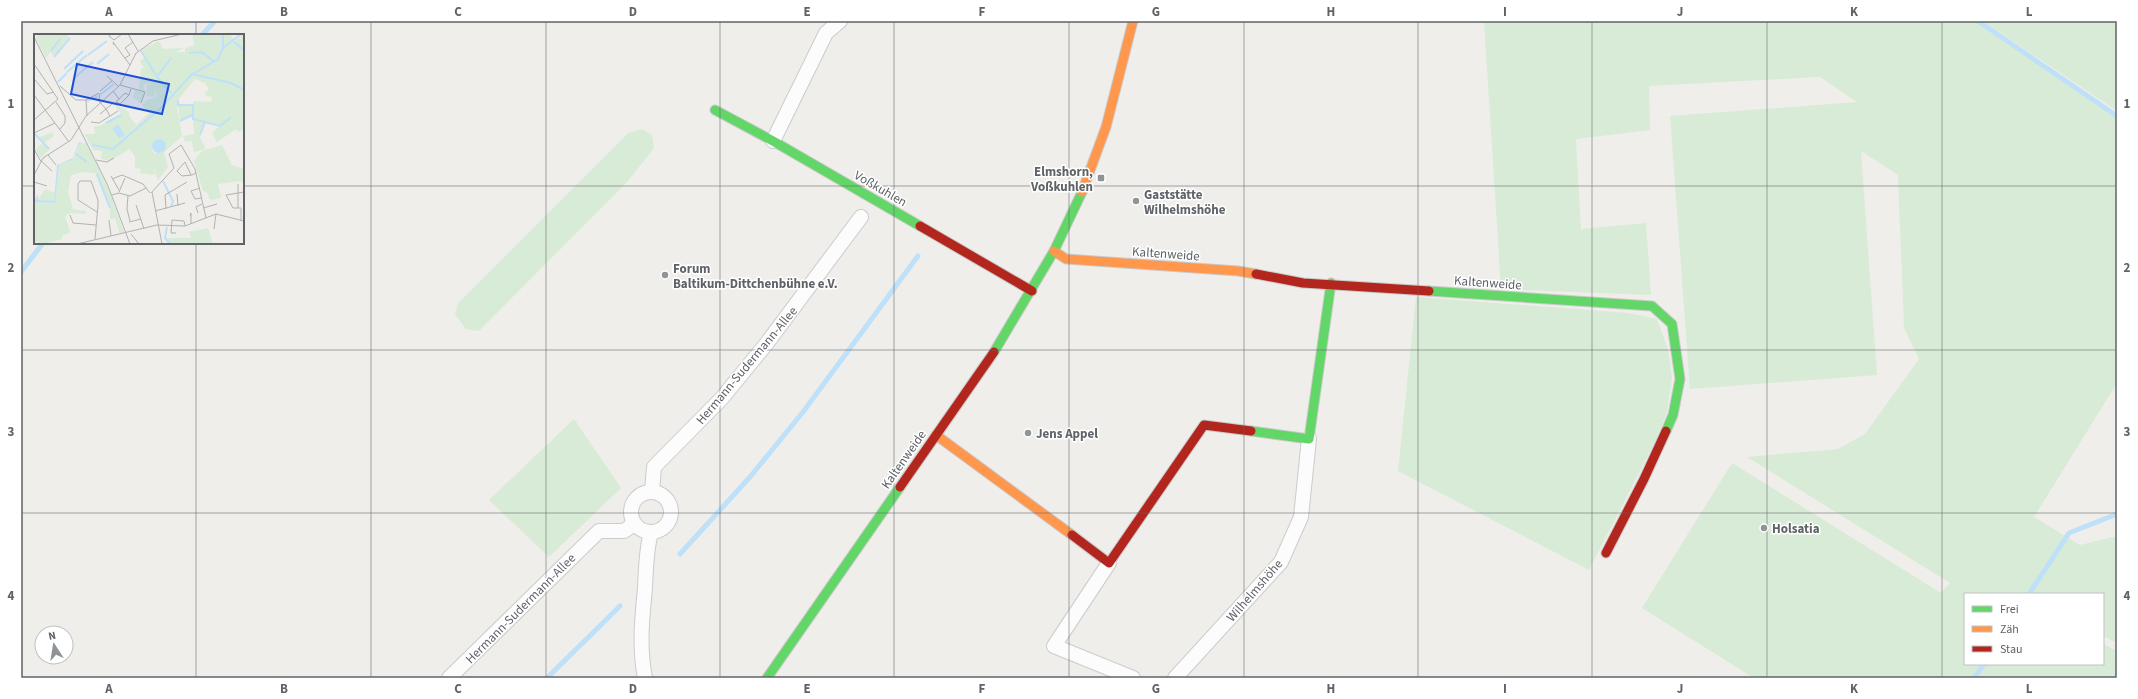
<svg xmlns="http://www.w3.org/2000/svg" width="2138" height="699" viewBox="0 0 2138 699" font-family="'Source Sans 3',sans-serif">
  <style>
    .green { fill: #d8ebd6 }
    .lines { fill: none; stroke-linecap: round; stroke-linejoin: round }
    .stream { stroke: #bfe0f9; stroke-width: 5 }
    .street-casing { stroke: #cbcccc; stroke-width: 16 }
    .fast-casing { stroke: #cacacb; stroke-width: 11 }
    .slow-casing { stroke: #cacacb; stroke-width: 11 }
    .jam-casing { stroke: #cacacb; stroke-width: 11 }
    .street { stroke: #fdfcfc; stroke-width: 14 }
    .fast { stroke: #63d668; stroke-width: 9 }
    .slow { stroke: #ff974d; stroke-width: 9 }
    .jam { stroke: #b3261e; stroke-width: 9 }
    .grid { fill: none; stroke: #5f6368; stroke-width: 1; stroke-opacity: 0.55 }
    .poi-dot { fill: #919496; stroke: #fff; stroke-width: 1.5 }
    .labels { text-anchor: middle; stroke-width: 3; stroke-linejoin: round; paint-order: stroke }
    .poi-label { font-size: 13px; font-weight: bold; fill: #5f6368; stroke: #fff; text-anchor: start }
    .street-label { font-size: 13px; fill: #5f6368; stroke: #fff }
    .inset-river { fill: none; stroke: #bfe0f9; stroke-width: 2 }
    .inset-road { fill: none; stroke: #b1b2b2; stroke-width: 1 }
    .view { fill: #1d4ed8; fill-opacity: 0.15; stroke: #1d4ed8; stroke-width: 2 }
    .inset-edge { fill: none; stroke: #5f6368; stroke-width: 2 }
    .neatline { fill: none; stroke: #5f6368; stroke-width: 1.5 }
    .grid-label { font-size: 13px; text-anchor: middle; font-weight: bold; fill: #5f6368 }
  </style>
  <rect width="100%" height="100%" fill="#efeeea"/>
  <g class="green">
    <path d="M1484,21H1980L2117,117V383L2034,517L2080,545L2117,536V643L2103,636V594H1965V664H2103V644L2117,651V678H1754L1642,608L1732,463L1941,593L1950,583L1747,457L1838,449L1865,434L1919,359L1904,328L1898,175L1861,151L1877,375L1690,389L1670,116L1857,102L1820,77L1649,86L1650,130L1576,139L1581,229L1646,223L1651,295L1501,289Z"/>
    <path d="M1983,21H2117V111Z"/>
    <path d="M642,129L652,135L654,148L628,181L479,331L466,329L455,314L458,303L628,133Z"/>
    <path d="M1416,297L1629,313L1657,319L1668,349L1672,378L1667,412L1656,440L1589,570L1398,471Z"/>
    <path d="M574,419L621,488L549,557L489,500Z"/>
  </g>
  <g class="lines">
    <g class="stream">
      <path d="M1978,21L2117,116"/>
      <path d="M202,35L215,21"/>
      <path d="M21,272L43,243"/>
      <path d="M680,554L750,477L803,412L918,256"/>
      <path d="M2029,594L2069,533L2117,514"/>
      <path d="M547,678L620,606"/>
      <path d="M1974,678L1984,664"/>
    </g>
    <g class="street-casing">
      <g id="street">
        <path d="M773,141L826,33L840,21"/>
        <path d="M652,492L654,467L722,398L767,343L861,217"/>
        <circle cx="651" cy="512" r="20"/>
        <path d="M1109,563L1054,646L1133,678"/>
        <path d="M449,678L599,531H624L634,524"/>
        <path d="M645,678C639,647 642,619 645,588C646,569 646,551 651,532"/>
        <path d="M1175,678L1281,562L1301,517L1309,439"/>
      </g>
    </g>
    <g class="fast-casing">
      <g id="fast">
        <path d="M715,110L773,141L920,226"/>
        <path d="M1429,291L1652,306L1672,324L1680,379L1673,415L1666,431"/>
        <path d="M994,352L1054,251L1082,192"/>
        <path d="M1251,431L1309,439L1331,283"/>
        <path d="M767,678L900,487"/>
      </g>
    </g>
    <g class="slow-casing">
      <g id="slow">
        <path d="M1082,192L1106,127L1133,21"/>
        <path d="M1054,251L1066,259L1238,271L1256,274"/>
        <path d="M936,435L1072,535"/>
      </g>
    </g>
    <g class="jam-casing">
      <g id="jam">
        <path d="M920,226L1032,291"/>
        <path d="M1256,274L1303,283L1429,291"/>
        <path d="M900,487L994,352"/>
        <path d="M1072,535L1109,563L1204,425L1251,431"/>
        <path d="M1606,553L1644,479L1666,431"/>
      </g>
    </g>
    <use href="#street" class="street"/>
    <use href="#fast" class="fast"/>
    <use href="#slow" class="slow"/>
    <use href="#jam" class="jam"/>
  </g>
  <path class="grid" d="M196,21V35M371,21V678M546,21V678M720,21V678M894,21V678M1069,21V678M1244,21V678M1418,21V678M1592,21V678M1767,21V678M1942,21V678M21,186H35M243,186H2117M196,243V678M21,350H2117M21,513H2117"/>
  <g class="poi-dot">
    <rect x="1097" y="174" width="8" height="8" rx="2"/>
    <circle cx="1136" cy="201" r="4"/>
    <circle cx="665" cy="275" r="4"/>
    <circle cx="1028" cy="433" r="4"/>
    <circle cx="1764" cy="528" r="4"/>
  </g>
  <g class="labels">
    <g class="poi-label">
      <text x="1093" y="176" text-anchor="end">Elmshorn,<tspan x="1093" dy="15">Voßkuhlen</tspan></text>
      <text x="1144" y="199">Gaststätte<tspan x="1144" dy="15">Wilhelmshöhe</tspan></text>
      <text x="673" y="273">Forum<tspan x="673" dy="15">Baltikum-Dittchenbühne e.V.</tspan></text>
      <text x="1036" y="438">Jens Appel</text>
      <text x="1772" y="533">Holsatia</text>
    </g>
    <g class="street-label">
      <text transform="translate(881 188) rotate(30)" y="5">Voßkuhlen</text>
      <text transform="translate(1166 253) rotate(4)" y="5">Kaltenweide</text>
      <text transform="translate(1488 282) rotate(4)" y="5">Kaltenweide</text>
      <text transform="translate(746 365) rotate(-50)" y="5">Hermann-Sudermann-Allee</text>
      <text transform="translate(903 459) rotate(-55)" y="5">Kaltenweide</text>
      <text transform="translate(1254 590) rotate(-49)" y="5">Wilhelmshöhe</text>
      <text transform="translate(520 608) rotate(-45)" y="5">Hermann-Sudermann-Allee</text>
    </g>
  </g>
  <g transform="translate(34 34)">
    <rect width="210" height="210" fill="#efeeea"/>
    <path d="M4,0H32L35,3L30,9L26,6L30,10L20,22L16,18L12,24L2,4ZM162,0H196L200,7L210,0V96L204,98L202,95L183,108L178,99L186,92L170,88L166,103L172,115L160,118L158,107L151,108L149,102L160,100L159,85L156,82L146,87L144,71H159V67L177,68L178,63L172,62L171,59L175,55L171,49L161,45L144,66L143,74L148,102L130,118L134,133L124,146L119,133L121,141L106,139L107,135L101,134V123L96,115L75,127L67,125L68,117L59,116L50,100H61L60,92H66L87,80L80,70L95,78V82L102,91L115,79L108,71L113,66L122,63V54L120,63L112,62L113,51L120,50L113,49L109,51L111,58L105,56L107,35L110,34L106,27L111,23L107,16L125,7L129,15L150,14L141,18H151V14L161,11L158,2ZM125,104L133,112L121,120L117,115ZM101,56L111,59L106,69L99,63ZM18,98L20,102L10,109L15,116L6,124L2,115L10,108L6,103ZM46,109L53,110L76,159L90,199L86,200L81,184L76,185V175L61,139L49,138L37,141L34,158L39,175L52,177V180L37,179L31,182L36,198L28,202V205L10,210H5L4,207L0,210V168L21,169L25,130L38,126ZM188,111L198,131L210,135V149L206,147L184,150L187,164L176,166L173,158L169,157L160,127L168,117ZM11,155L21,159L19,168L4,166ZM174,194L179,210H137L133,204H157L155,198Z" fill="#d8ebd6" fill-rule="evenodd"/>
    <path d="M118 112a7 7 0 1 1 14 0a7 7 0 1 1-14 0ZM45,108L53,110L46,109L38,126L25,130L21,169L0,168L4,160V166L20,167L23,131L39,124Z" fill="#bfe0f9"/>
    <path class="inset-river" d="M200,8L210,16M190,13L207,0M17,17L26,5M107,17L123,43M155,19L168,18L179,27M54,21L73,7M20,23L36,4M137,24L123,43L137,59M63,30L75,20M30,35L49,17M33,38L53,21M159,40L184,25L189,14V0M40,44L59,28M24,48L33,39M67,60L80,50M144,66V71H159V85L186,92L197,83M53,67L64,62M146,87L158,81M72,89L87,81M83,91L90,101M82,92L89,102M80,93L87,103M79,94L86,104M1,100L15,115M166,101L171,88M58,111L79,115L129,72L158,40L197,49L210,56M42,120L53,128M63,140L76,174M129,147L139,167L137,173M133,193L131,204L136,210"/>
    <path class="inset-road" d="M76,0L75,2L80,6L88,0M94,0L104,17M0,3L74,152L96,210M80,11L79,8L96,31M101,20L119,7L148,0M91,24L96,21L91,14L99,8M73,42L84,52M1,46L13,60L20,58M86,51L111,58L107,69M26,52L42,66H52L53,82M66,57L78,47M79,57L85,65L91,59L95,61L97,55M66,59L65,67L72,75L66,80M0,61L35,108M85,65L82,68L86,70L95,61M52,66L65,59M22,68L31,82V89L25,96M76,82L72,75L78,70M0,86L24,65L0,30M57,88L65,89L84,77M0,99L21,89M0,115L6,126L18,137M14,121L22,131M62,126L73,128L80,124M0,141L9,124L37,106L52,82L86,51L102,19M157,141L151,128L143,137L148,142L158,141L162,139M77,142L85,156M78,145L88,141L109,150L116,159M0,148L13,152M204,150V174M166,154L157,157L161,165L168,164M85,158L91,144M118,158L128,210M117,159L140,134L135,120L147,111L161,135L172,184M143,160L144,172M78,161L85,159L96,162L112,154M94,161L93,175L96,187M102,171L110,195M169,174L183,170M132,175L131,161L153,148M121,177L151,169M164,179L162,173L168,170M36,181L39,189L62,191M156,182L157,179V190M75,186L77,202M207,187V174H199L192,161L210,158M95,188L107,185M180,195L182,180M142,199H137L138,186L150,187L151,192M97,200L105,210M61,205L64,171V166L57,147H46L44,150V166L63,178M43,210L123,191L151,192L182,180L210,187"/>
    <path class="view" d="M43,30L135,50L128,80L37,60Z"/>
    <rect width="210" height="210" class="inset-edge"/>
  </g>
  <rect width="2138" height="699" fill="none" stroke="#ffffff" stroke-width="44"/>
  <rect x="1964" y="593" width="140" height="72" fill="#ffffff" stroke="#bfc1c3"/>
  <rect x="1972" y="606" width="20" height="6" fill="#63d668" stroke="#bfc1c3"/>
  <text x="2000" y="613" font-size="12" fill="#5f6368">Frei</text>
  <rect x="1972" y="626" width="20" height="6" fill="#ff974d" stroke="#bfc1c3"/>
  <text x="2000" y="633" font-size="12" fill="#5f6368">Zäh</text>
  <rect x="1972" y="646" width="20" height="6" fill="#b3261e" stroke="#bfc1c3"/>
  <text x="2000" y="653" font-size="12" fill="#5f6368">Stau</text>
  <g transform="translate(54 645) rotate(348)"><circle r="19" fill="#ffffff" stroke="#bfc1c3"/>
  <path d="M0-3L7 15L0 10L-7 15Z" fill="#919496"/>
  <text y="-6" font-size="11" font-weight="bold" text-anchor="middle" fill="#5f6368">N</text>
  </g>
  <rect x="22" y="22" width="2094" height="655" class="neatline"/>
  <g class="grid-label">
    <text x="109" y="16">A</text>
    <text x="284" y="16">B</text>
    <text x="458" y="16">C</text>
    <text x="633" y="16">D</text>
    <text x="807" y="16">E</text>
    <text x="982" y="16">F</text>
    <text x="1156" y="16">G</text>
    <text x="1331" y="16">H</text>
    <text x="1505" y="16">I</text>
    <text x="1680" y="16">J</text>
    <text x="1854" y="16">K</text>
    <text x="2029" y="16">L</text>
    <text x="11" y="108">1</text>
    <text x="2127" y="108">1</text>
    <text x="11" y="272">2</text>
    <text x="2127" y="272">2</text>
    <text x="11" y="436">3</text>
    <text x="2127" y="436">3</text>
    <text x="11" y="600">4</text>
    <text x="2127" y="600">4</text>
    <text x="109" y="693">A</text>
    <text x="284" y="693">B</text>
    <text x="458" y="693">C</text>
    <text x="633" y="693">D</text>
    <text x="807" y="693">E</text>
    <text x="982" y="693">F</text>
    <text x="1156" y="693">G</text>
    <text x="1331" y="693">H</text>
    <text x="1505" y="693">I</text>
    <text x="1680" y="693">J</text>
    <text x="1854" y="693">K</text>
    <text x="2029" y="693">L</text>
  </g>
</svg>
